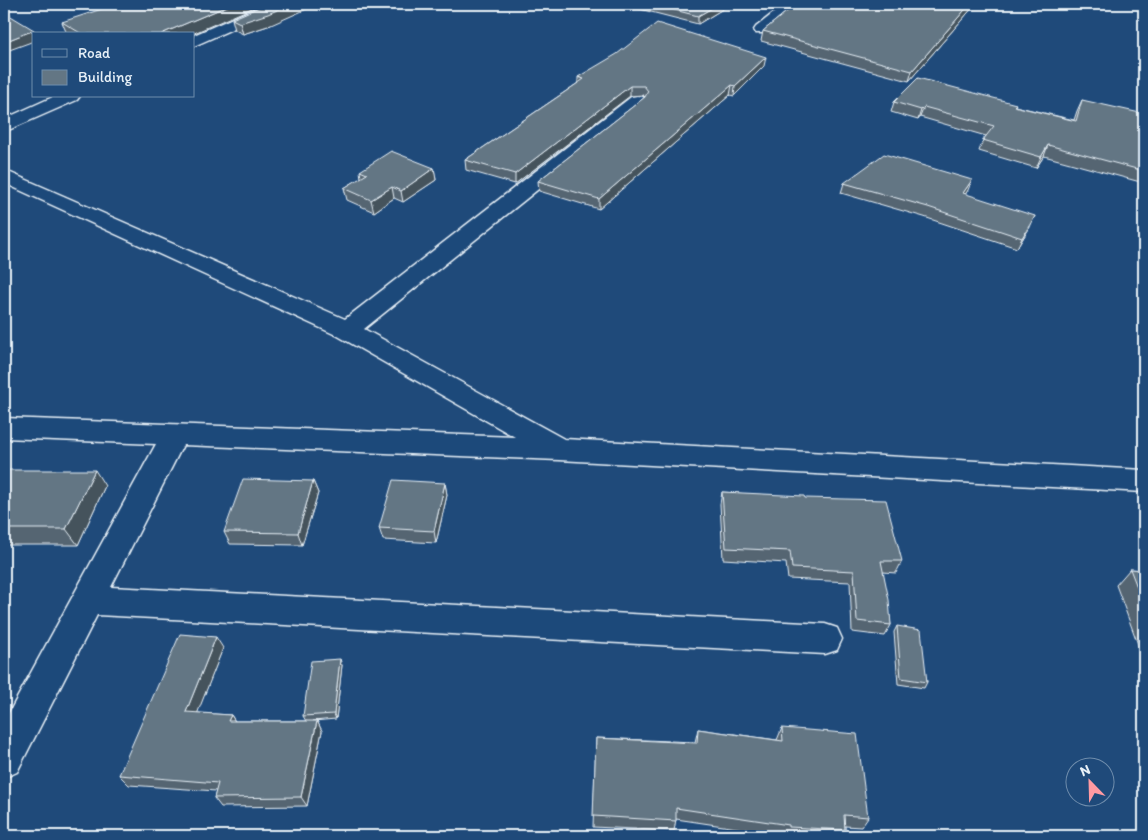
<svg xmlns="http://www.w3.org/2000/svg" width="1148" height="840" viewBox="0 0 1148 840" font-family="Itim,sans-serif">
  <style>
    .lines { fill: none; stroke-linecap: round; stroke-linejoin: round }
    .street-casing { stroke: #e8f1f8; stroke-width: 3 }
    .street { fill: #1f4a7a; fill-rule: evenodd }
    .wall { fill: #556572; stroke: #e8f1f8 }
    .shaded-wall { fill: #45535c; stroke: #e8f1f8 }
    .building { fill: #637684; stroke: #e8f1f8 }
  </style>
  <rect width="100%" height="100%" fill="#1f4a7a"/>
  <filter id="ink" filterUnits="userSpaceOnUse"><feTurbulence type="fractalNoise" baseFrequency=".02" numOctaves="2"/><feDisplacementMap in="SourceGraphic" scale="10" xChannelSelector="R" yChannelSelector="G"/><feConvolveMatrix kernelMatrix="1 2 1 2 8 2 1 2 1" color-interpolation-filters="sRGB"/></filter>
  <g filter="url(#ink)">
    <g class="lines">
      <g class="street-casing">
        <g id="street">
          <path d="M265,4H285L282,7L194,46V35Z"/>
          <path d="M785,4H802L768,33H756L754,30L756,27Z"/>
          <path d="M55,96H80L77,100L4,132V119Z"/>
          <path d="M637,96L643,97L646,101L643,105L364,329L564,439L1144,470V492L559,460L183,445L111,587L825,624L837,628L842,639L837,650L825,654L97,615L17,772L4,778V722L156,444L4,438V418L515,437L338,336L4,183V170L345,319L631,97Z"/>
        </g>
      </g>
      <use href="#street" class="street"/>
    </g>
    <g class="wall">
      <path d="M341,4H357L350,7Z"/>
      <path d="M620,4H731L698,24Z"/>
      <path d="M796,4H974L973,7L909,81L761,41L763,31Z"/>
      <path d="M232,19L271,25L243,34L235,30Z"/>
      <path d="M62,22L192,34H67Z"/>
      <path d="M764,66L734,96L730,95L599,209L539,191L538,181L645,97L643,95L630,96L515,184L466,170L465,160L578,83V77Z"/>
      <path d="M1082,100L1144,124V183L1044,156L1036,168L979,151L983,140L986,136L920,117L918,120L891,112L894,102L1016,104L1015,106L1074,120L1077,111Z"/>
      <path d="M434,168L436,180L403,202L394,198L374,212L347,200L344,188L361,178L360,171Z"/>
      <path d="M844,183L968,190L965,194L1030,227L1017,248L924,217L841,193Z"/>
      <path d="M4,470L105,486L78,545H4Z"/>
      <path d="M313,481L318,493L302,545L230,544L224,532Z"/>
      <path d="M445,483L447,495L436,543L383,540L379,528Z"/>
      <path d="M722,492L805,498L902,561L896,573L883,572L891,625L885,636L852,632L850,582L788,579L786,563L723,559L720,504Z"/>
      <path d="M1130,569L1144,570V648L1139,647L1116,585Z"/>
      <path d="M897,626L927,682L924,688L898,684L894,632Z"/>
      <path d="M223,648L197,713L231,715L235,721H306L303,716L342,665L336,719L313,721H317L322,731L307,806L221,807L214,798L216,791L129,785L119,775Z"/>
      <path d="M782,728L868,817L861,827L845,826V830L841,836H784V835L676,819L674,831L593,827L596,738L695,742L698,729L777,740Z"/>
    </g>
    <g class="shaded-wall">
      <path d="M232,4H261L192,34H161Z"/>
      <path d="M291,4H318L271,25L243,34L240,23Z"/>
      <path d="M350,4H357L350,7Z"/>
      <path d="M719,4H731L698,24V16Z"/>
      <path d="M970,4H974L973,7L909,81L912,71Z"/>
      <path d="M34,30L36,34H34V41L4,52V42Z"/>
      <path d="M766,57L764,66L734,96L735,86Z"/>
      <path d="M732,85L730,95L599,209V199Z"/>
      <path d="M630,86V96L515,184V174Z"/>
      <path d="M924,107L920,117L918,120L921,110Z"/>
      <path d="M1048,145L1044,156L1036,168L1041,157Z"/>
      <path d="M434,168L436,180L403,202L401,191Z"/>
      <path d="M972,180L968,190L959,204L963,193Z"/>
      <path d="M392,187L394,198L374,212L371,200Z"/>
      <path d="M1035,216L1030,227L1017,248L1022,238Z"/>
      <path d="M95,470L105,486L78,545L66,529Z"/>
      <path d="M313,481L318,493L302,545L298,533Z"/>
      <path d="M445,483L447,495L436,543L434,531Z"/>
      <path d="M216,637L223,648L194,722L186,712Z"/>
      <path d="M340,659L342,665L336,719L334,714Z"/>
      <path d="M231,715L237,725L228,721Z"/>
      <path d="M317,721L322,731L307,806L301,797Z"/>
    </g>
    <g class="building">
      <path d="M117,4H232L161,34H82L62,22Z"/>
      <path d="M266,4H291L268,14L240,23L232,19Z"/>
      <path d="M651,4H719L698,16Z"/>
      <path d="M796,4H970L912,71L763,31Z"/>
      <path d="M4,12L34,30L4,42Z"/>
      <path d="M657,23L766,57L735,86L732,85L599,199L538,181L645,97L648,91L644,86H630L515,174L465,160L584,79L578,77L617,54Z"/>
      <path d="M918,78L1016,104L1014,106L1076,121L1082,100L1140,113L1144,124V171L1048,145L1041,157L983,140L994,126L924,107L921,110L894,102Z"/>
      <path d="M391,151L434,168L401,191L392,187L371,200L344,188L367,174L360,171Z"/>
      <path d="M884,154L972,180L963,193L1035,216L1022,238L928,207L844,183Z"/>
      <path d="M4,470H95L66,529H4Z"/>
      <path d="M243,479L313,481L298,533L224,532Z"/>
      <path d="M393,480L445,483L434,531L379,528Z"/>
      <path d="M722,492L804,496L805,498L886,500L902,561H881L889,600L891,625L857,621L854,571L792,568L790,551L726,548Z"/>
      <path d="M1130,569L1144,570V605Z"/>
      <path d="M897,626L921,630L927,682L901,678Z"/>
      <path d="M180,634L216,637L186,712L231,715L228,721H317L301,797L214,798L218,783L119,775Z"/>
      <path d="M340,659L334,714L303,716L311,661Z"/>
      <path d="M782,728L857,734L868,817L844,815L845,830L789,827V825L676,808V821L593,816L596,738L697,743L698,729L783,741Z"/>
    </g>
  </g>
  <rect width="1148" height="840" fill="none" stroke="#1f4a7a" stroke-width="20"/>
  <rect x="10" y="10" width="1128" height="820" fill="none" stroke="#e8f1f8" stroke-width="2" filter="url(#ink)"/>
  <rect x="32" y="32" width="162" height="65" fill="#1f4a7a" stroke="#6f8dac"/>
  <rect x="42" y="49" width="25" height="8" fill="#1f4a7a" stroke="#6f8dac"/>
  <text x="78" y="58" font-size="15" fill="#e8f1f8">Road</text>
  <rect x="42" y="70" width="25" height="15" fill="#637684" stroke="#6f8dac"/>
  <text x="78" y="82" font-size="15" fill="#e8f1f8">Building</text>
  <g transform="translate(1090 782) rotate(337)"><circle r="24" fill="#1f4a7a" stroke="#6f8dac"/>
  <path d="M0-4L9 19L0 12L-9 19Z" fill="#ff9aa2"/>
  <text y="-8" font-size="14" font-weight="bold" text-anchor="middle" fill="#e8f1f8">N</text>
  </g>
</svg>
